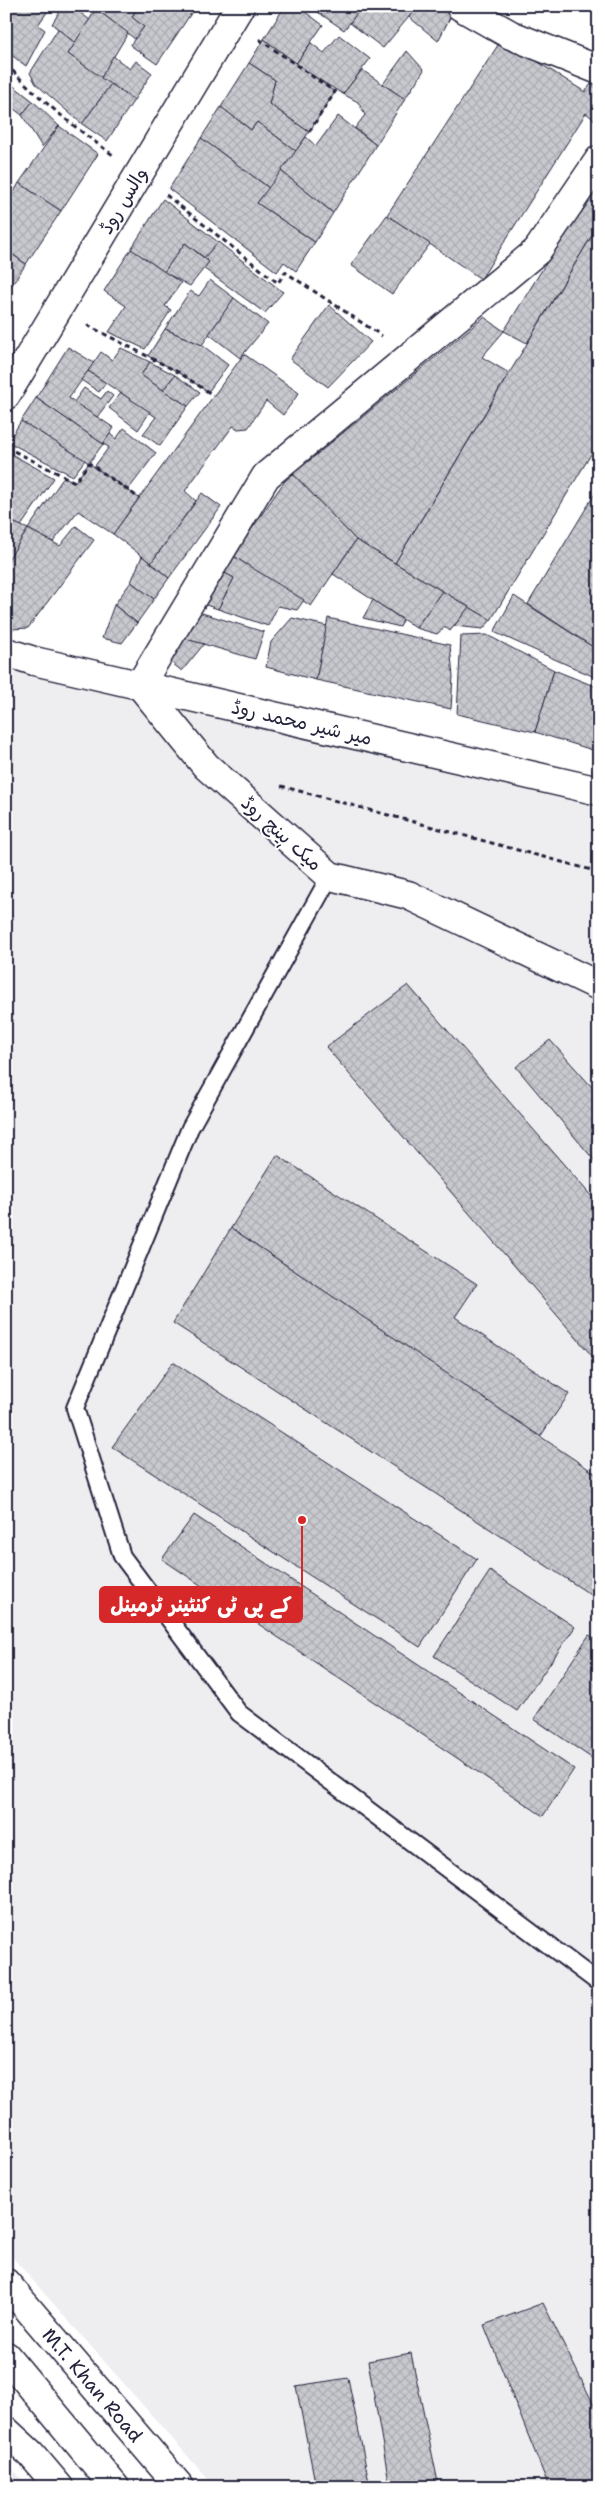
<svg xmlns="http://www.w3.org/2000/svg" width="605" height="2493" viewBox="0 0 605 2493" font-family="'Shantell Sans','Playpen Sans Arabic',sans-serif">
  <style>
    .built { fill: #eeeef1 }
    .building { fill: url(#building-cross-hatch); stroke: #22223b }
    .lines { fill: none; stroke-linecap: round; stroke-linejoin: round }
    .service-casing { stroke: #22223b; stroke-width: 20 }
    .minor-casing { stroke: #22223b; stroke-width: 31 }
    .tertiary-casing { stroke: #22223b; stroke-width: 31 }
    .trunk-casing { stroke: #22223b; stroke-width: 31 }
    .path { stroke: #22223b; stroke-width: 3; stroke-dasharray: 5 4; stroke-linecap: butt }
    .service { stroke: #fff; stroke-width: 16 }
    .minor { stroke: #fff; stroke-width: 28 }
    .tertiary { stroke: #fff; stroke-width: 28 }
    .trunk { stroke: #fff; stroke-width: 28 }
    .labels { text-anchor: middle; stroke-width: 4; stroke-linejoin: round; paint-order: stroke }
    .street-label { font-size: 19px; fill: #22223b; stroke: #fff }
    .leader { fill: none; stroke: #d62828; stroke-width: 2 }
    .callout-dot { fill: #d62828; stroke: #fff; stroke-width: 2 }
    .callout { fill: #d62828; stroke: #d62828; stroke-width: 2 }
    .callout-label { font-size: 20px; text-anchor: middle; font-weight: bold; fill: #fff }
  </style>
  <defs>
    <pattern id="building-cross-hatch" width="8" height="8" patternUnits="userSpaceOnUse" patternTransform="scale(1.25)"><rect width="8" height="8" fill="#c8c8cf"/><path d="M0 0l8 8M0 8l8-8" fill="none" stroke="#acacb3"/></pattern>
  </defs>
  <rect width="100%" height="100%" fill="#fff"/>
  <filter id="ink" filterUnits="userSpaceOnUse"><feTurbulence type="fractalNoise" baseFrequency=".02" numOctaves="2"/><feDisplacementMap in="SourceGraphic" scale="10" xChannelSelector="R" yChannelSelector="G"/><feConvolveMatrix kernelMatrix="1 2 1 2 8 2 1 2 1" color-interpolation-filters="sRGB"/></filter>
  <g filter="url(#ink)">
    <g class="built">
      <path d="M6,645L599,790V2487H215L6,2250Z"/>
      <path d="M6,2460L28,2487H6Z"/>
    </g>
    <g class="building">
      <path d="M6,6H45L50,8L38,25L45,30L26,66L6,51Z"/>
      <path d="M63,6H71L90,20L75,43L52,24Z"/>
      <path d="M99,6H138L132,17L144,27L135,39L96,9Z"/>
      <path d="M138,6H196L157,64L130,45L144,27L132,17Z"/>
      <path d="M285,6H297L323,25L295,65L264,39Z"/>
      <path d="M309,6H357L361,9L344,30Z"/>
      <path d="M362,6H418L383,48L350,23Z"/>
      <path d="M418,6H456L438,41L409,17Z"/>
      <path d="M96,9L128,33L101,78L68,54Z"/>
      <path d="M58,29L75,43L68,54L111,84L82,124L36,84L30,73Z"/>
      <path d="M339,35L370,59L343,94L295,65L311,43L324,53Z"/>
      <path d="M264,39L335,92L309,132L269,104L275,80L249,63Z"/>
      <path d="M502,39L585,92L591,84L599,90V120L597,122L586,113L481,279L387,215Z"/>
      <path d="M407,51L424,70L405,99L383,84Z"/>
      <path d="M113,56L130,69L136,61L152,73L134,100L101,78Z"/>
      <path d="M249,63L275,80L269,104L309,132L296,151L257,122L251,130L221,107Z"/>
      <path d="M362,70L405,99L376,145L355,128L365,115L358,102L343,94Z"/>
      <path d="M6,80L33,101L22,115L6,103Z"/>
      <path d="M111,84L134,100L107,141L82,124Z"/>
      <path d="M33,101L59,126L42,147L22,115Z"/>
      <path d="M221,107L251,130L257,122L296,151L269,188L201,138Z"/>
      <path d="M338,116L376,145L333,213L281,171L306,137L316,146Z"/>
      <path d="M59,126L98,154L61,211L19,183Z"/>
      <path d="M201,138L269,188L257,203L315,242L296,271L284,262L277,272L169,189Z"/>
      <path d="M281,171L333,213L315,242L257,203Z"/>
      <path d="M599,178V224L527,343L504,331Z"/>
      <path d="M19,183L61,211L26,264L6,250V206Z"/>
      <path d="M163,199L218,242L205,258L185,243L164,272L131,249Z"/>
      <path d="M387,215L430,244L392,294L351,265Z"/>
      <path d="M599,224V441L491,620L395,563Z"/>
      <path d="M218,242L283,292L265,313L203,268L209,262L204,258Z"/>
      <path d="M185,243L209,262L190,286L164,272Z"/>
      <path d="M131,249L181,283L165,306L171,310L145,349L109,332L126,306L104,291Z"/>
      <path d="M6,250L26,264L6,294Z"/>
      <path d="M210,280L234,298L202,345L165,329L190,291L199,296Z"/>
      <path d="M234,298L268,324L240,358L209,334Z"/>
      <path d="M329,305L371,342L328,387L290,359Z"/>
      <path d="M484,317L504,331L482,357L509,373L395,563L356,540L293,474Z"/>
      <path d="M165,329L202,345L228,365L208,392L178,372L148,356Z"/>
      <path d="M68,347L94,363L69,398L114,428L103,444L36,398Z"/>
      <path d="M121,348L150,362L141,375L188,406L160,446L143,434L156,417L88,371L101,352L112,360Z"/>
      <path d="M244,354L299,393L283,415L266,401L248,428L238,429L233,426L185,491L196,501L151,563L113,534Z"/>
      <path d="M150,362L175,375L163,390L141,375Z"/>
      <path d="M88,371L106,383L99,392L81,380Z"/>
      <path d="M175,375L200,392L188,406L163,390Z"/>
      <path d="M84,388L101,399L107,391L113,396L97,417L74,402Z"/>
      <path d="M121,393L150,412L138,430L109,408Z"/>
      <path d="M36,398L103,444L89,463L21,421Z"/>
      <path d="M21,421L85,460L73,476L8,442Z"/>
      <path d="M124,428L156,453L128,490L94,467L109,447L103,444L110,434L116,439Z"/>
      <path d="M6,451L54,478L21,526L6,519Z"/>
      <path d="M89,463L139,498L113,534L78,511L53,542L28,529L64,477L75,482Z"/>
      <path d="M293,474L356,540L311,606L233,556L284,482Z"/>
      <path d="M599,487V651L528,604Z"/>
      <path d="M202,493L221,507L169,578L151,563Z"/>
      <path d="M6,519L28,529L6,563Z"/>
      <path d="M76,526L94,540L28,628L12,629L6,625V563L28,529L60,546Z"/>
      <path d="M356,540L442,591L416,628L333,574Z"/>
      <path d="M142,556L169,578L154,599L131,582Z"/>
      <path d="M233,556L304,600L297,610L278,606L268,626L218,609L234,578L223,572Z"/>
      <path d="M223,572L234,578L218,609L200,603Z"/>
      <path d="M131,582L154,599L137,623L114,605Z"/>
      <path d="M442,591L469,607L450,631L445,627L437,634L416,628Z"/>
      <path d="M514,596L599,651V679L494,632Z"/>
      <path d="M373,600L403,620L400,627L363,618Z"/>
      <path d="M114,605L137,623L122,643L102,638Z"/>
      <path d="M469,607L491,620L483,629L454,626Z"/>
      <path d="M192,610L264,632L255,659L182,638Z"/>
      <path d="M292,618L327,626L316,680L266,667L271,642Z"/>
      <path d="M328,618L450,645L453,676L451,709L316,680Z"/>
      <path d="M487,635L554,670L535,732L457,714L461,636Z"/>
      <path d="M182,638L204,644L182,671L168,660Z"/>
      <path d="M554,670L599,688V752L535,732Z"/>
      <path d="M408,985L599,1205V1364L326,1047Z"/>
      <path d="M550,1040L599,1095V1166L516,1067Z"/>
      <path d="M277,1155L477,1284L455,1317L569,1394L540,1437L231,1228Z"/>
      <path d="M231,1228L599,1476V1600L173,1323Z"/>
      <path d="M173,1362L477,1559L420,1647L112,1447Z"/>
      <path d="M194,1515L574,1769L543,1816L162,1559Z"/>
      <path d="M490,1571L575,1627L517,1711L434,1656Z"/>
      <path d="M589,1635L599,1641V1763L534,1719Z"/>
      <path d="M543,2303L599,2415V2487H549L484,2325Z"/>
      <path d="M411,2353L439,2487H390L368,2361Z"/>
      <path d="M348,2378L370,2487H316L296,2386Z"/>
    </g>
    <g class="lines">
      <g class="service-casing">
        <path id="service" d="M330,876L190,1128L75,1408L122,1556L239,1713L599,1983"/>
      </g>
      <g class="minor-casing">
        <g id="minor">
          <path d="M460,6L511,35L599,70"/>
          <path d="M599,160L537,251L266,476L140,685L206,766L330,876L408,895L599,986"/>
          <path d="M6,652L34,661L599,791"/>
        </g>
      </g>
      <g class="tertiary-casing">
        <path id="tertiary" d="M6,395L240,6"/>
      </g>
      <g class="trunk-casing">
        <g id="trunk">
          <path id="s1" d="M6,2283L180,2487"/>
          <path d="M6,2356L115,2487"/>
          <path d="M6,2431L31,2454L59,2487"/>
        </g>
      </g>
      <g class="path">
        <path d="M259,39L335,92L309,132"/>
        <path d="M6,64C39,99 74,127 113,155"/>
        <path d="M166,195L278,283L285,272L382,336"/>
        <path d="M87,325L178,372L213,395"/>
        <path d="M6,447L75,482L89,463L139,498"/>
        <path d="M281,786L599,872"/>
      </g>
      <use href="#service" class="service"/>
      <use href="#minor" class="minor"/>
      <use href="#tertiary" class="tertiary"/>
      <use href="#trunk" class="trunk"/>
    </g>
  </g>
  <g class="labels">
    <g class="street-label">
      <text transform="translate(123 200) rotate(-59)" y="7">والس روڈ</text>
      <text transform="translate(302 722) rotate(13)" y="7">میر شیر محمد روڈ</text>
      <text transform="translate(282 833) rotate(42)" y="7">میک ہینچ روڈ</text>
      <text dy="7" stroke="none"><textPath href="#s1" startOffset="134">M.T. Khan Road</textPath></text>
    </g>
  </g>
  <path class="leader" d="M302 1520L302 1605"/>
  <circle class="callout-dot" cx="302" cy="1520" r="5"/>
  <rect class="callout" x="100" y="1587" width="202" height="35" rx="5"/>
  <g class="callout-label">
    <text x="201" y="1612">کے پی ٹی کنٹینر ٹرمینل</text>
  </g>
  <rect width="605" height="2493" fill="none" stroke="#fff" stroke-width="25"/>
  <rect x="12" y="12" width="580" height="2468" fill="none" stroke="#22223b" stroke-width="2" filter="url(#ink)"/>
</svg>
